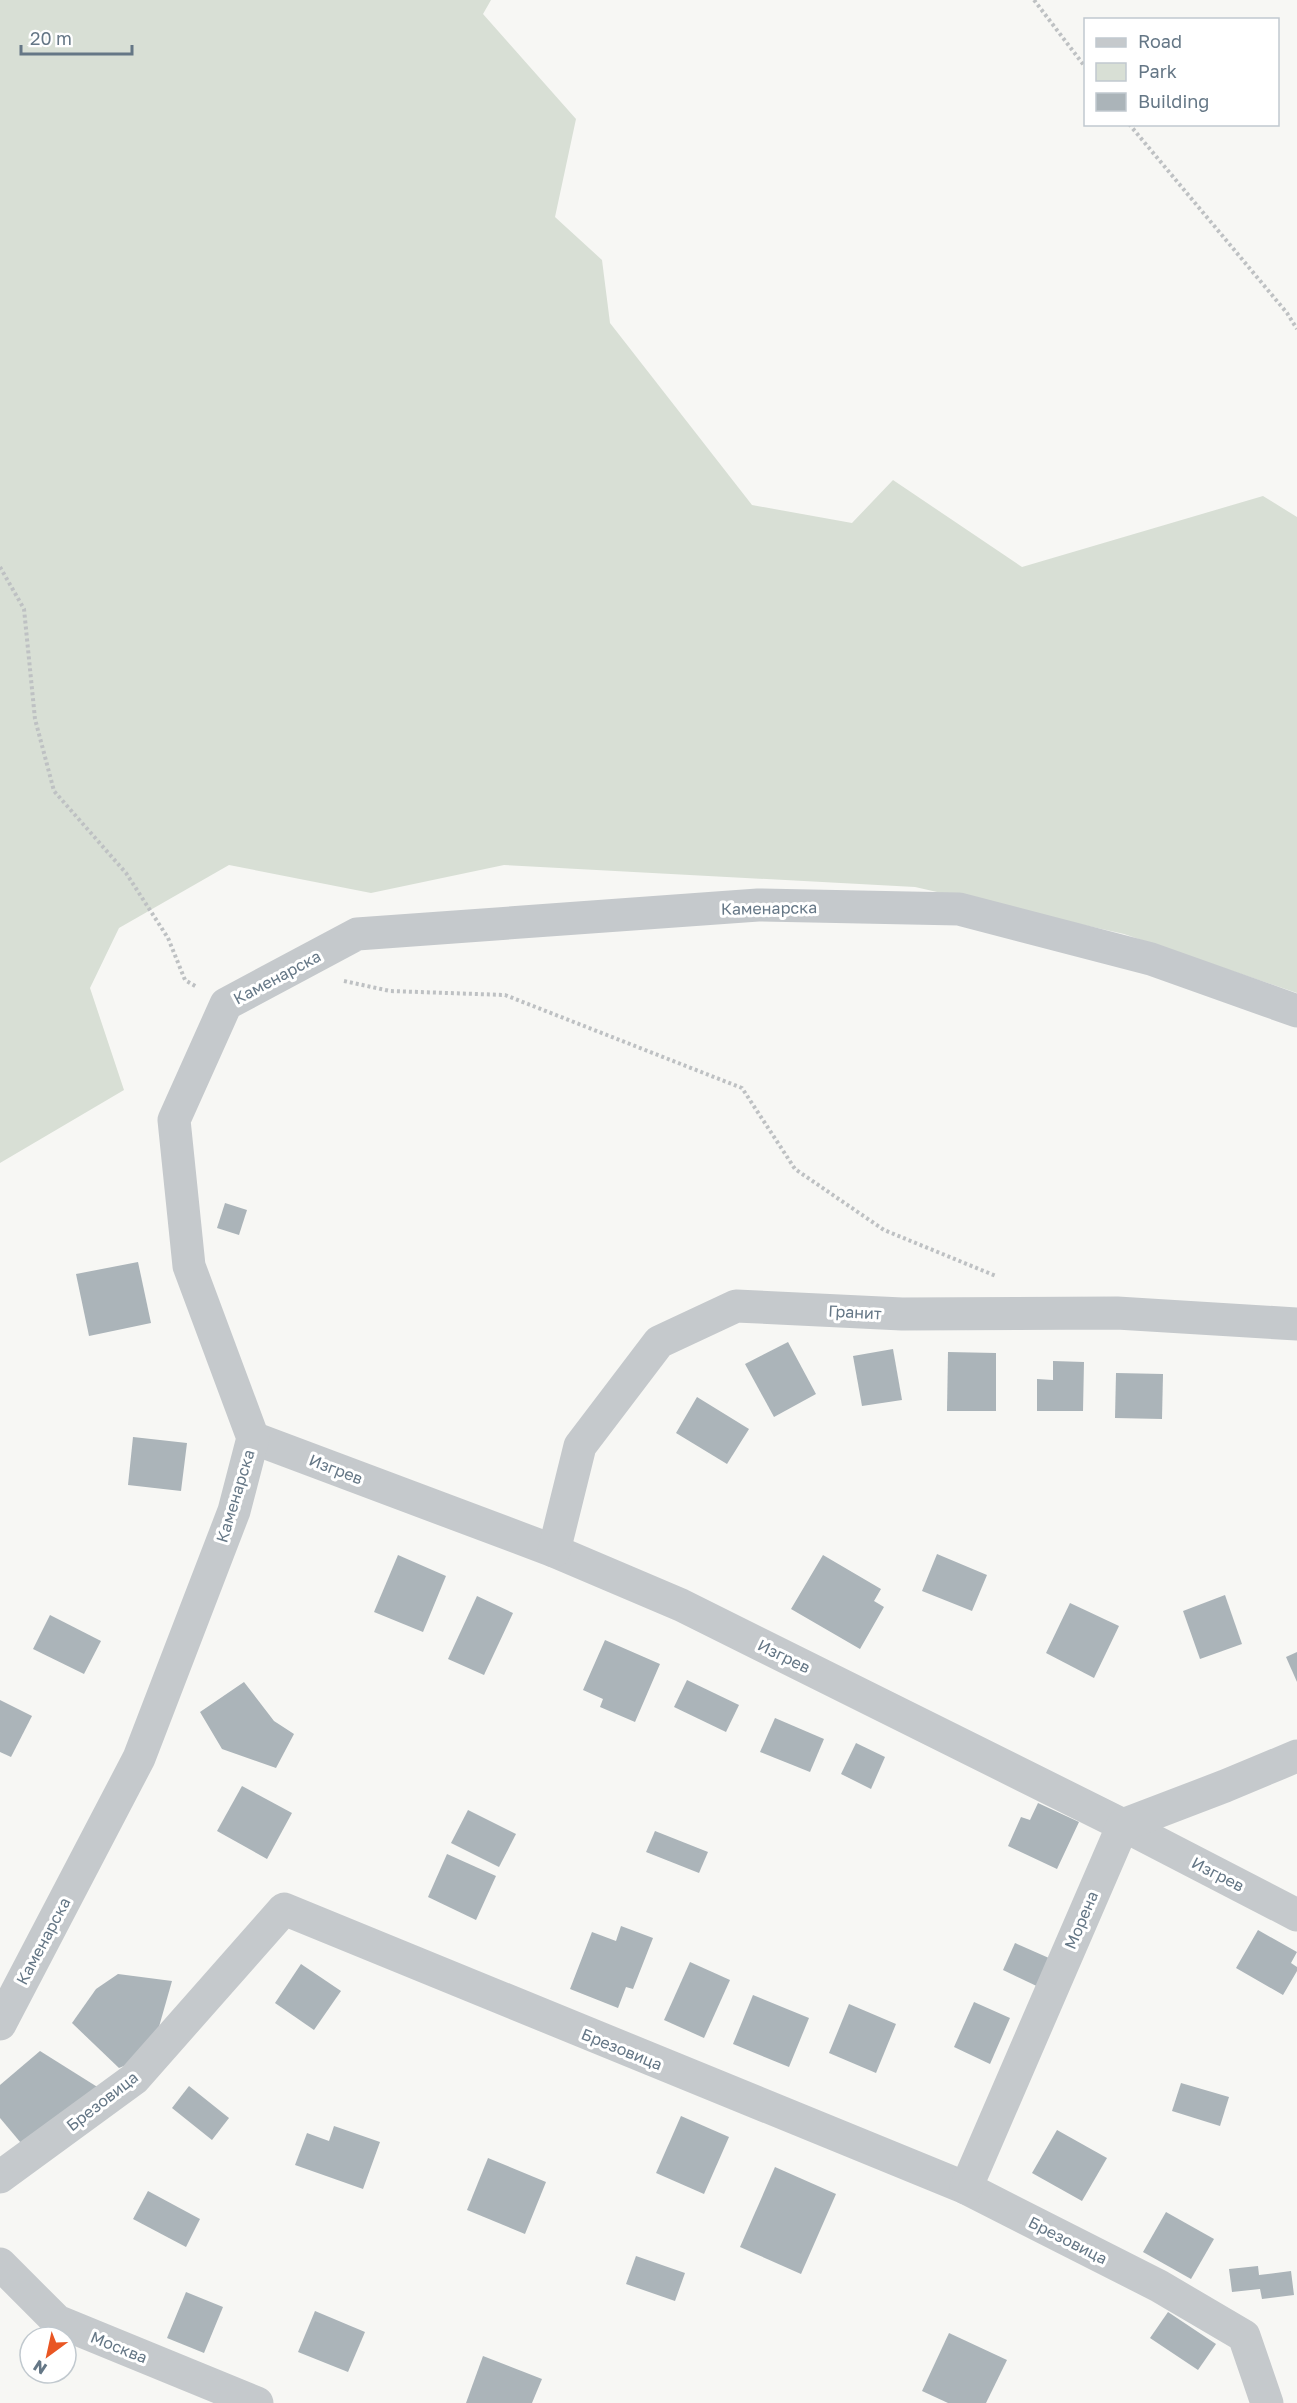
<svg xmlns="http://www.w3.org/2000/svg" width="1297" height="2403" viewBox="0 0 1297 2403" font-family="'Golos Text',sans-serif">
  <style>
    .green { fill: #d8dfd5 }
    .building { fill: #abb4b9 }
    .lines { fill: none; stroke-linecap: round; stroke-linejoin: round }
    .path { stroke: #bec1c3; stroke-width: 4; stroke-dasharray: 3 3; stroke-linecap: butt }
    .street { stroke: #c5c9cc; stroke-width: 33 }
    .labels { text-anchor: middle; stroke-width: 6; stroke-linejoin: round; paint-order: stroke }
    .street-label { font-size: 16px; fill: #657786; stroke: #fff }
  </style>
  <rect width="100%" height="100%" fill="#f7f7f4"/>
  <path class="green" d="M0,0H491L483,14L576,119L555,217L602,260L610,323L752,505L852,523L893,480L1022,567L1263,496L1297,517V993L1124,934L915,887L504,865L371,893L229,865L119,928L90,988L124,1090L0,1163Z"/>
  <g class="building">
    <path d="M225,1203L247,1210L239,1235L217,1228Z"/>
    <path d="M138,1262L151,1323L89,1336L76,1274Z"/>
    <path d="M788,1342L816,1394L774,1417L745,1364Z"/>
    <path d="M893,1349L902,1400L862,1406L853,1356Z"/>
    <path d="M948,1352L996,1353V1411H947Z"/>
    <path d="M1053,1361L1084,1362L1083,1411H1037V1379L1053,1380Z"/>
    <path d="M1116,1373L1163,1374L1162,1419L1115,1418Z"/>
    <path d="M697,1397L749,1429L727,1464L676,1433Z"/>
    <path d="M133,1437L187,1443L181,1491L128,1485Z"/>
    <path d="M937,1554L987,1575L972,1611L922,1591Z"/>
    <path d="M398,1555L446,1576L423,1632L374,1612Z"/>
    <path d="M823,1555L881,1589L874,1601L884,1607L860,1649L791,1609Z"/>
    <path d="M1225,1595L1242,1644L1200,1659L1183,1611Z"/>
    <path d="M477,1596L513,1613L484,1675L448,1659Z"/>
    <path d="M1070,1603L1119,1626L1094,1678L1046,1653Z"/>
    <path d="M50,1615L101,1641L84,1674L33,1649Z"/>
    <path d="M605,1640L660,1664L635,1722L600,1707L603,1699L583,1690Z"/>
    <path d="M1297,1652V1682L1286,1657Z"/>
    <path d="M687,1680L739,1705L726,1732L674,1707Z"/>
    <path d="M244,1682L274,1721L294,1734L276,1768L222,1749L200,1712Z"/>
    <path d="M0,1700L32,1716L11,1757L0,1752Z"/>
    <path d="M775,1718L824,1739L810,1772L760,1752Z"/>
    <path d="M856,1743L885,1757L871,1789L841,1774Z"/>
    <path d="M242,1786L292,1813L267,1859L217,1831Z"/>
    <path d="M1038,1803L1079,1822L1057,1869L1008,1846L1021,1817L1030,1820Z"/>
    <path d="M468,1810L516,1834L499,1867L451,1843Z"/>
    <path d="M655,1831L708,1852L699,1873L646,1852Z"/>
    <path d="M447,1854L496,1876L476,1920L428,1897Z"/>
    <path d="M621,1926L653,1938L633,1989L626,1987L618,2008L570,1989L592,1932L616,1941Z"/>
    <path d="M1258,1930L1297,1952L1291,1963L1297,1967V1971L1283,1995L1236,1968Z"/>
    <path d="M1015,1943L1058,1962L1045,1990L1003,1970Z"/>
    <path d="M690,1962L730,1980L704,2038L664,2020Z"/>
    <path d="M301,1964L341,1991L314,2030L275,2003Z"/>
    <path d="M118,1974L172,1981L151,2055L119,2068L72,2023L96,1989Z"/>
    <path d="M753,1995L809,2018L789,2067L733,2044Z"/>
    <path d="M974,2002L1010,2018L990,2064L954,2047Z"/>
    <path d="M849,2004L896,2024L876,2073L829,2053Z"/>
    <path d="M40,2051L99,2088L26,2149L0,2118V2085Z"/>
    <path d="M1181,2083L1229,2097L1220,2126L1172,2111Z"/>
    <path d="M189,2086L229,2118L212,2140L172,2108Z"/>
    <path d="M681,2116L729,2137L704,2194L656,2173Z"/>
    <path d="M334,2126L380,2142L363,2189L295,2165L307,2133L329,2141Z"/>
    <path d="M1057,2130L1107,2158L1082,2201L1032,2173Z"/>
    <path d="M488,2158L546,2182L525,2234L467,2210Z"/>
    <path d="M775,2167L836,2194L801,2274L740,2247Z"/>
    <path d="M148,2191L200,2219L186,2247L133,2219Z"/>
    <path d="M1166,2212L1214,2239L1191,2279L1143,2252Z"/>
    <path d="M636,2256L685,2273L675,2301L626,2284Z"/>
    <path d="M1258,2266L1259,2275L1291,2271L1294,2295L1262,2299L1260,2289L1232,2292L1229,2269Z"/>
    <path d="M186,2292L223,2307L204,2353L167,2338Z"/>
    <path d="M315,2311L365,2332L348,2372L298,2352Z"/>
    <path d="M1168,2312L1216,2344L1198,2370L1150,2338Z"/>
    <path d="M949,2333L1007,2360L986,2403H948L922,2391Z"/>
    <path d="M483,2356L542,2379L532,2403H466Z"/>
  </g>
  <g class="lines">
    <g class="path">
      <path d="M1034,0L1086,68"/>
      <path d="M1129,124L1287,313L1297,329"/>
      <path d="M0,567L24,609L35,719L54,791L126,873L168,938L185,980L197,987"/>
      <path d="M344,981L390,991L505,995L742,1088L795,1169L884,1230L996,1276"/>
    </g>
    <g class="street">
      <path d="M253,1438L554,1551L681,1605L1123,1825L1297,1915"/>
      <path d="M554,1551L580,1446L659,1342L736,1306L902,1314L1117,1313L1297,1324"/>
      <path d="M0,2024L139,1758L234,1511L253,1438L189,1266L174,1120L226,1004L357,934L758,905L959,909L1151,959L1297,1011"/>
      <path d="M0,2177L134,2079L284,1909L966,2188L1159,2286L1244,2336L1267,2403"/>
      <path d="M966,2188L1123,1825L1225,1786L1297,1756"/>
      <path d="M0,2264L57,2321L257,2403"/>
    </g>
  </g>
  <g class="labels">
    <g class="street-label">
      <text transform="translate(769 908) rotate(-1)" y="6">Каменарска</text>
      <text transform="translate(277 977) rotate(-28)" y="6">Каменарска</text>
      <text transform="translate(855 1312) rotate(3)" y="6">Гранит</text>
      <text transform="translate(336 1469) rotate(21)" y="6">Изгрев</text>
      <text transform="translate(235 1496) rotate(-73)" y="6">Каменарска</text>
      <text transform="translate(784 1656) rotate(26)" y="6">Изгрев</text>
      <text transform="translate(1218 1874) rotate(27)" y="6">Изгрев</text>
      <text transform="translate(1081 1920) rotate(-67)" y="6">Морена</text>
      <text transform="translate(43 1941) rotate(-62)" y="6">Каменарска</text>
      <text transform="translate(622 2049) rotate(22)" y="6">Брезовица</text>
      <text transform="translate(102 2101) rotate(-38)" y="6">Брезовица</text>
      <text transform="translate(1068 2240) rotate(27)" y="6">Брезовица</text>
      <text transform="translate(119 2347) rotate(22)" y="6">Москва</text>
    </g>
  </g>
  <rect x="1084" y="18" width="195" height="108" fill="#ffffff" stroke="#c1c9cf" stroke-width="1.5"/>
  <rect x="1096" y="38" width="30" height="9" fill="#c5c9cc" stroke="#c1c9cf" stroke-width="1.5"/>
  <text x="1138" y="48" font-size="18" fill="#657786">Road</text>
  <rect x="1096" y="63" width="30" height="18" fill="#d8dfd5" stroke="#c1c9cf" stroke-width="1.5"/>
  <text x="1138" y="78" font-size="18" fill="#657786">Park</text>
  <rect x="1096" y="93" width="30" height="18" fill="#abb4b9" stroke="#c1c9cf" stroke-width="1.5"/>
  <text x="1138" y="108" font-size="18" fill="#657786">Building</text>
  <g transform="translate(48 2355) rotate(213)"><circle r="28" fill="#ffffff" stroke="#c1c9cf" stroke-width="1.5"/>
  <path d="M0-4.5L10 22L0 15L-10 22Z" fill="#e95623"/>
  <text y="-9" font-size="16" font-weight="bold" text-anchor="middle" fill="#657786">N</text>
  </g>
  <path d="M21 45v9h111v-9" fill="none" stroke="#657786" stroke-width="3"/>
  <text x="30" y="45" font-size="18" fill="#657786" stroke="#ffffff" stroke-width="4.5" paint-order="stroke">20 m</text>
</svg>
